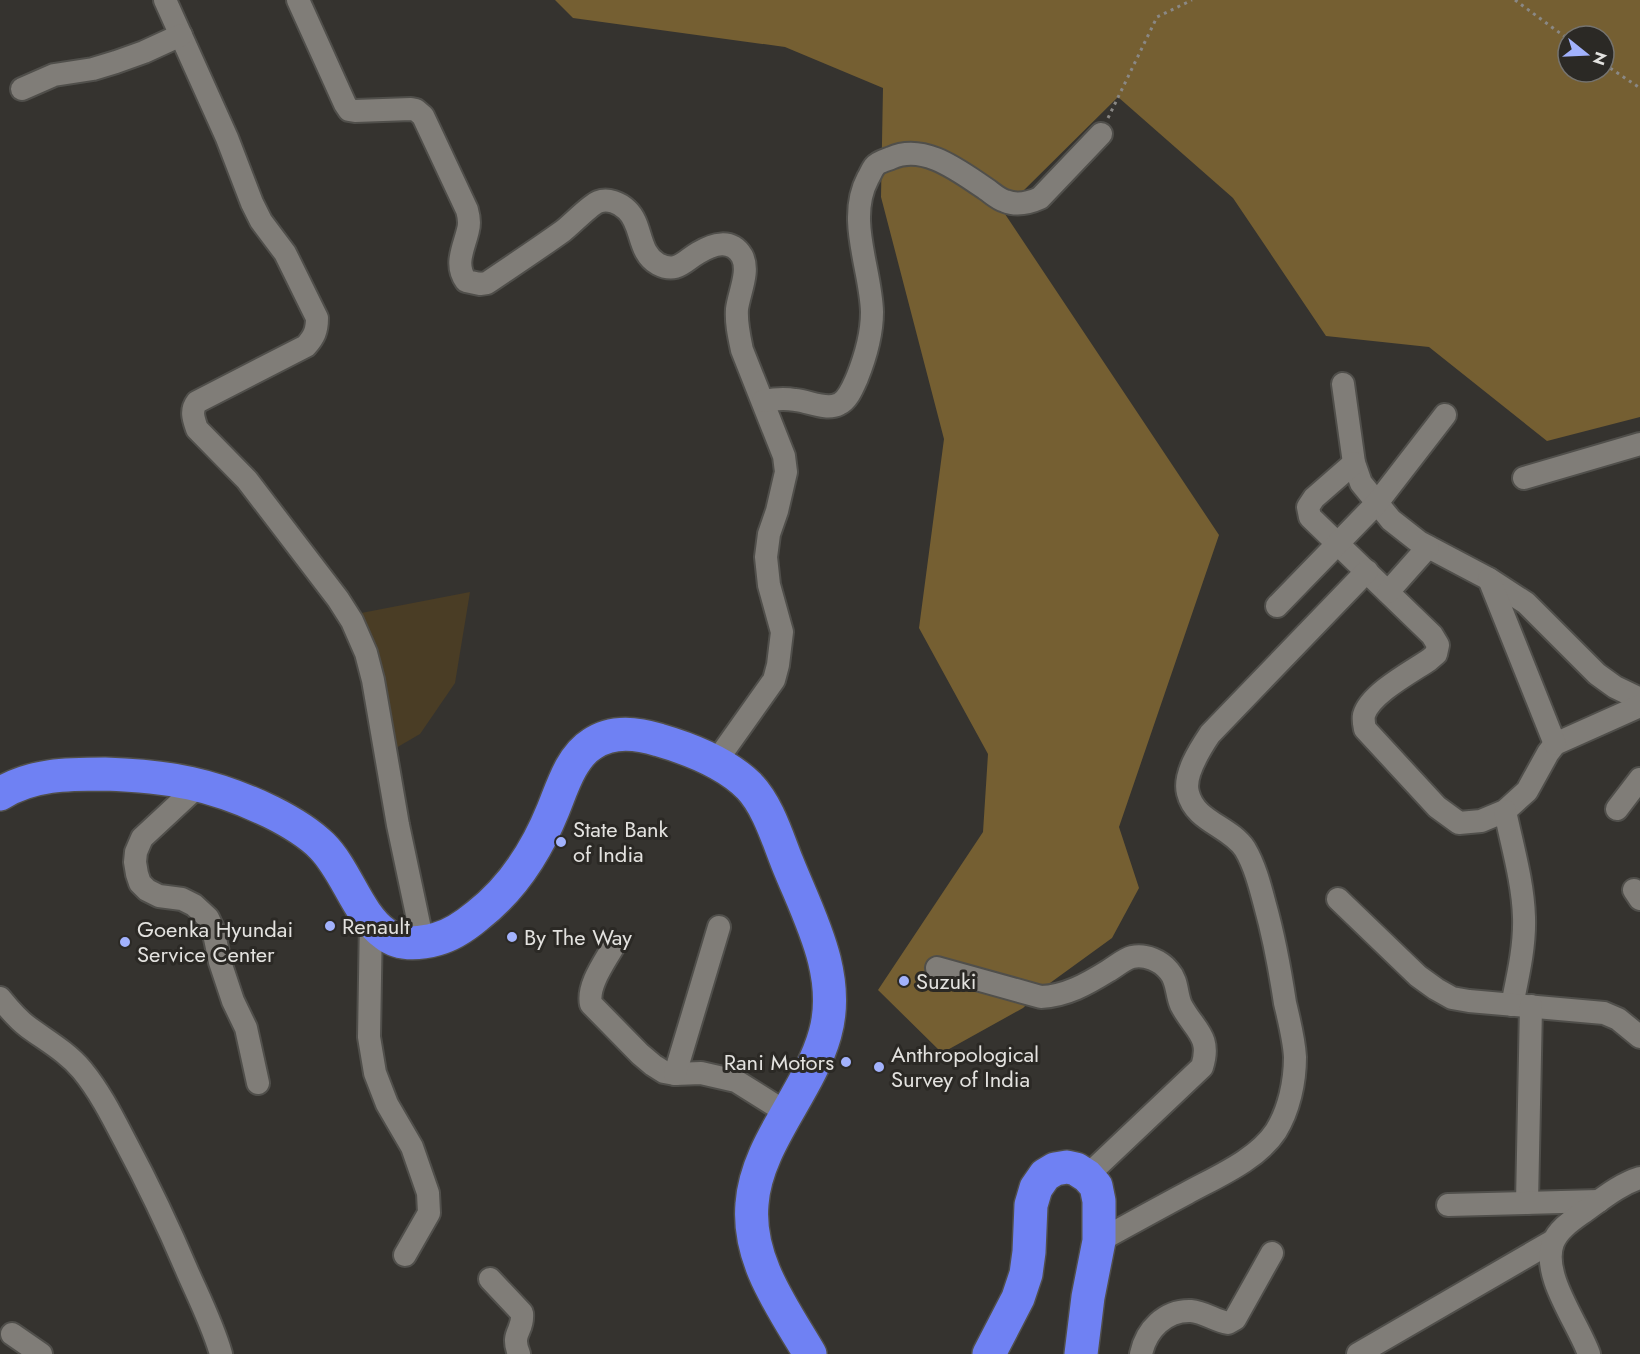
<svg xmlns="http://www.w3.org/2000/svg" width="1640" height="1354" viewBox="0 0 1640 1354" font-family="Jost,sans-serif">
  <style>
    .green { fill: #4a3d25 }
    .forest { fill: #755f32; fill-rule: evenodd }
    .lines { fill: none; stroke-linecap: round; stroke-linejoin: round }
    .minor-casing { stroke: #504f4b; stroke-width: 26 }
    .highway-casing { stroke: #504f4b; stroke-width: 36 }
    .path { stroke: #8a8885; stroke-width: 3; stroke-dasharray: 3 4.5; stroke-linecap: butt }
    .minor { stroke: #807d78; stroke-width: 22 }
    .highway { stroke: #6f81f3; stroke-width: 33 }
    .poi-dot { fill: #a2b2fd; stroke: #2b2925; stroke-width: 2 }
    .labels { text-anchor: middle; stroke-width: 6; stroke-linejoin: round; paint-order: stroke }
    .poi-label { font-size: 22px; fill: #e3e2df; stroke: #2b2925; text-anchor: start }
  </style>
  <rect width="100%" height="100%" fill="#35332f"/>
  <path class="green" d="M470,592L455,683L420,734L389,752L356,614Z"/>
  <path class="forest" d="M555,0H1640V417L1547,441L1429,347L1326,336L1233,198L1118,97L1003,211L1219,535L1119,827L1139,888L1112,938L1050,983L1023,1008L942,1053L878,990L983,832L988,754L919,628L944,439L881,197L883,88L785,47L573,18ZM1568,36H1604V72H1568Z"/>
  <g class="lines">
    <g class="minor-casing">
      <g id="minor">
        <path d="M165,0L227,138L252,203L261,221L285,253L317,318C317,331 314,337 306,346L197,402C190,411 194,420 197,429L247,480L338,599L352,621L366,653L373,680L398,825L423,943"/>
        <path d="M298,0L345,104L349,110L355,111L411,109L416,110L423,116L467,210C469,217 470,223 468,230C464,248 454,264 466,281L480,284L487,283C512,266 538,249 563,231C571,225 590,205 598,202C608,198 620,203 627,210C643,225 637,252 658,264C677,274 684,261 698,253C713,244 731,238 742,256C750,271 739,293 737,309C736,323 739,336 742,350L784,456L786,472L777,511L769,534L766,557L769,585L782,632L778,665L774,680L715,763"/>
        <path d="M22,89L54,75L93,69L116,62L144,52L181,35"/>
        <path d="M1343,384L1354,463L1361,483L1391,520L1419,542L1489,579L1526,603L1597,674L1615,687L1640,699"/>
        <path d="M763,401C774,399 784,398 795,400C809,401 826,411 839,404C848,400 853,387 857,378C865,358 872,334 872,312C871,269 846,219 868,178C870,175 872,169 875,166C878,162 886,160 891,158C924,143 959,171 986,189C992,193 998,199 1005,201C1017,206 1029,203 1040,198L1101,134"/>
        <path d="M1354,463L1314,498L1308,507L1310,517L1432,635L1438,645L1436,654L1429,660C1411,672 1370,694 1364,715C1363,720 1364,724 1365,729L1437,807L1459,823L1481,821L1505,811L1527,791L1548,753L1555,744L1640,706"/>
        <path d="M1524,478L1640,444"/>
        <path d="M1489,579L1555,744"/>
        <path d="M1388,592L1428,547"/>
        <path d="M1277,606L1377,503L1445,415"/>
        <path d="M199,785L142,838L136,852L135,862L137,874L140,883L147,890L159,896L182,899L194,905L208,918L213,929L220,962L233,1001L246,1028L258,1083"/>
        <path d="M1617,809L1640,779"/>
        <path d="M1505,811C1512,845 1523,882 1524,917C1525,946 1518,976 1512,1005"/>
        <path d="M1634,890L1640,899"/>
        <path d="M1338,899L1418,976L1436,989L1452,998L1469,1001L1604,1013L1618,1019L1640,1037"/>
        <path d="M371,920L369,1037L375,1073L387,1104L412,1147L428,1193L429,1213L405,1255"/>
        <path d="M613,947C604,963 587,986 591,1004L640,1054L653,1065L664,1072L675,1074L701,1073L736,1081L787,1113"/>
        <path d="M937,968L1041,997C1066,996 1087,984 1108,971C1115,967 1124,959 1132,957C1146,954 1161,961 1169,971C1178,981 1176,994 1181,1005C1194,1030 1212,1036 1202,1067L1087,1176"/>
        <path d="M0,998C9,1009 17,1019 28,1027C47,1041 67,1052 82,1070C100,1092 112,1116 125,1141C148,1184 169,1228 188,1273C200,1300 213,1326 221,1354"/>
        <path d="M675,1074L719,927"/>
        <path d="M1527,1203L1531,1006"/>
        <path d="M1448,1205L1599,1201"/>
        <path d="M1099,1241C1128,1225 1157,1209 1187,1193C1216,1177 1257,1160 1276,1131C1289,1110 1295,1082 1295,1057C1294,1039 1289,1020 1285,1003C1280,970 1274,937 1265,905C1260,886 1255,866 1245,849C1230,826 1195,822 1188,793C1183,775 1200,749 1210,734L1367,571"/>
        <path d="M490,1279L522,1313C524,1332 510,1332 519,1354"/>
        <path d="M12,1334L41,1354"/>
        <path d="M1141,1354C1146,1330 1165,1310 1191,1311C1204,1312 1216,1321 1228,1323L1235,1319L1272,1253"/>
        <path d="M1358,1354L1553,1241"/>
        <path d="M1589,1354C1578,1323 1541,1275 1553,1243C1558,1229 1574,1219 1585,1211C1602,1199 1620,1184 1640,1178"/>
      </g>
    </g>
    <g class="highway-casing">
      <g id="highway">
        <path d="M0,794C32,774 68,774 105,774C169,776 213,784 271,812C289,821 307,831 322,846C347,871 357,914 385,934C400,946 419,944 437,939C452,935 465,926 477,916C513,888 536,852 553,810C562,788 571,757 592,744C612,730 637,733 659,740C690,749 726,763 749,786C768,806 777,837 787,862C808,915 842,974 825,1034C809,1092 756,1144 752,1204C747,1260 783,1308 810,1354"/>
        <path d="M989,1354L1018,1298L1026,1274L1029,1252L1031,1205L1036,1188L1045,1175L1055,1169L1067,1167L1076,1169L1087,1176L1096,1186L1099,1201V1241L1088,1297L1081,1354"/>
      </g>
    </g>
    <g class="path">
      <path d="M1515,0L1568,39"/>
      <path d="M1604,64L1640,88"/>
      <path d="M1108,118L1157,17L1192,0"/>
    </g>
    <use href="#minor" class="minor"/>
    <use href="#highway" class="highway"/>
  </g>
  <g class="poi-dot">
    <circle cx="561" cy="842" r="6"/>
    <circle cx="330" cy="926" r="6"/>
    <circle cx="512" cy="937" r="6"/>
    <circle cx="125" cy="942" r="6"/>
    <circle cx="904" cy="981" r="6"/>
    <circle cx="846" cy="1062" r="6"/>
    <circle cx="879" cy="1067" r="6"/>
  </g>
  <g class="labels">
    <g class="poi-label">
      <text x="573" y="837">State Bank<tspan x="573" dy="25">of India</tspan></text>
      <text x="342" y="934">Renault</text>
      <text x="137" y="937">Goenka Hyundai<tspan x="137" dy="25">Service Center</tspan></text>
      <text x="524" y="945">By The Way</text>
      <text x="916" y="989">Suzuki</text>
      <text x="891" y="1062">Anthropological<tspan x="891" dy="25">Survey of India</tspan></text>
      <text x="834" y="1070" text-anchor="end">Rani Motors</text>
    </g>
  </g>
  <g transform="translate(1586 54) rotate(108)"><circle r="28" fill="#2b2925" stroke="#75736f" stroke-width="1.5"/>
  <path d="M0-4.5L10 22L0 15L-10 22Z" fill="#a2b2fd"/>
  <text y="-9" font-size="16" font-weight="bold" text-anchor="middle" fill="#e3e2df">N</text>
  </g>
</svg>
